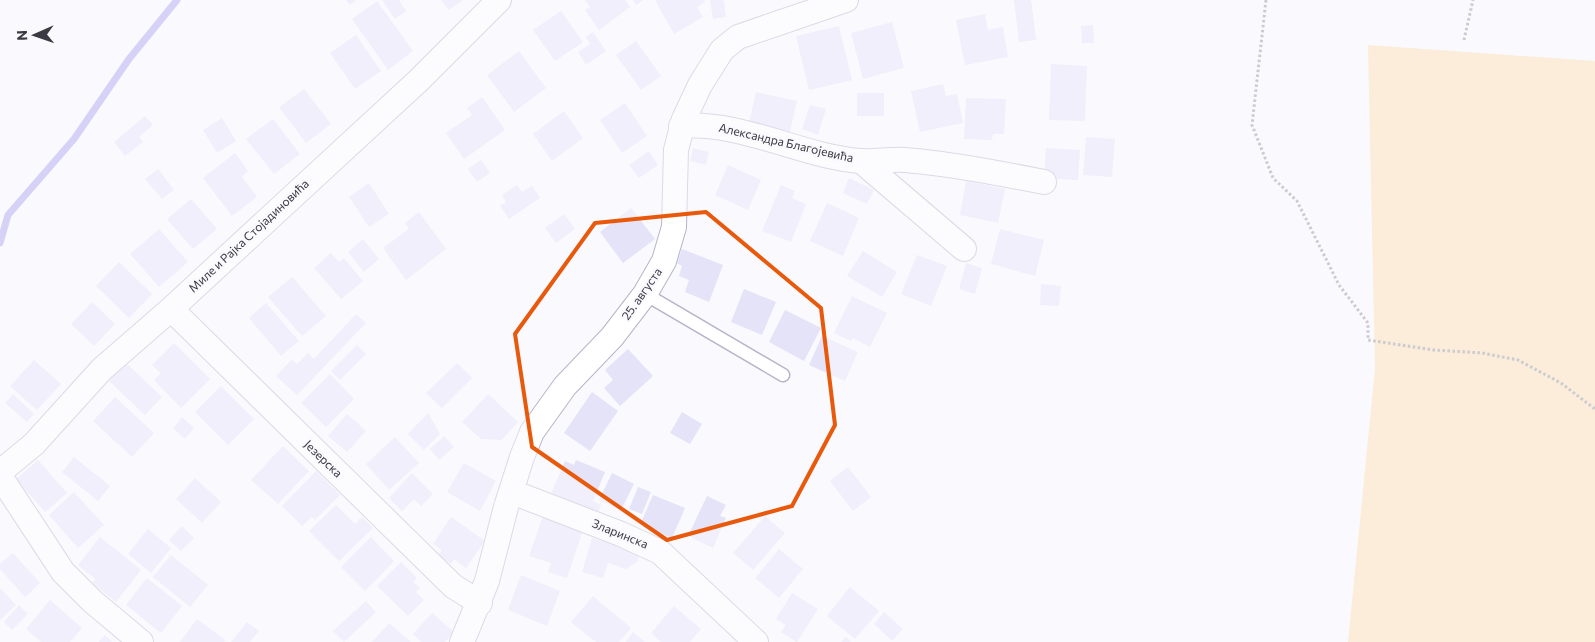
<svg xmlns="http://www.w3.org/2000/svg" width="1595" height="642" viewBox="0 0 1595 642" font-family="Commissioner,sans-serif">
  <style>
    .green { fill: #feddaf }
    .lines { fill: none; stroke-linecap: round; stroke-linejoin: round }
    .stream { stroke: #aaa3ef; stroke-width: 7 }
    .building { fill: #e4e3f8 }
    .service-casing { stroke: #b6b5c9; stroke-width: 15 }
    .minor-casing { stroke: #b6b5c9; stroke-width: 26 }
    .path { stroke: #93939a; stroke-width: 3; stroke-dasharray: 2.5 2.5; stroke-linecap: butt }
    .service { stroke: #fff; stroke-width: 12 }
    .minor { stroke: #fff; stroke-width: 24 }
    .marked { fill: none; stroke: #e8590c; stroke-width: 4; stroke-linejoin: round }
    .labels { text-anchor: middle; stroke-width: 4.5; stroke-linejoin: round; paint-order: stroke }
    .street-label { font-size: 12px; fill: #3b3a43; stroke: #f9f9fe }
  </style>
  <rect width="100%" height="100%" fill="#f9f9fe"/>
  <path class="green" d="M1368,45L1595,61V642H1348L1375,369Z"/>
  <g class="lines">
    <path class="stream" d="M0,243L8,215L74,139L129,59L177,0"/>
  </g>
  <g class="building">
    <path d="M346,0H356L350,5Z"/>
    <path d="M382,0H399L406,11L395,19Z"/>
    <path d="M441,0H463L449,10Z"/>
    <path d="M585,0H625L630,7L599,30L585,10L590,7Z"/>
    <path d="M633,0H643L636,5Z"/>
    <path d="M655,0H703L705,2L697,7L703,17L674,34Z"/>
    <path d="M710,0H724L726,17L713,19Z"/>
    <path d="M1014,0H1031L1036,40L1019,42Z"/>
    <path d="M377,1L413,51L388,70L352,19Z"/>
    <path d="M561,11L583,42L555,61L533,30Z"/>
    <path d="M985,14L988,30L1003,27L1008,57L965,65L956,20Z"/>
    <path d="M892,22L904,68L863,79L851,33Z"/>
    <path d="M1093,25L1094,43H1082L1081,26Z"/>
    <path d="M839,26L852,80L809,90L796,36Z"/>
    <path d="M593,32L606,51L586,65L578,52L590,44L586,37Z"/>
    <path d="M356,35L381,71L355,89L330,53Z"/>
    <path d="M636,41L661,76L641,90L616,55Z"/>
    <path d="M519,51L546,88L514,112L487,75Z"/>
    <path d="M1051,64L1087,66L1085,121L1049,120Z"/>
    <path d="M943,84L946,96L957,94L963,123L920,132L911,91Z"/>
    <path d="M304,89L331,124L306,143L279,107Z"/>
    <path d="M756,92L797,101L789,136L748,127Z"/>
    <rect x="857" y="93" width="27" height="23"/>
    <path d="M482,97L505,130L464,159L446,133L472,115L467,108Z"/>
    <path d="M966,98L1006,99L1004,134H993L992,140L964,139Z"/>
    <path d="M625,103L647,136L622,153L600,120Z"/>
    <path d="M810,105L826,109L818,135L802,129Z"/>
    <path d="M564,111L583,138L552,161L533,134Z"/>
    <path d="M145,116L153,125L139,137L143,142L125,156L114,142Z"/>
    <path d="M222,118L236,141L217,153L203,130Z"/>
    <path d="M273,119L300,154L274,174L246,139Z"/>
    <path d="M1086,137L1115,139L1112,177L1083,175Z"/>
    <path d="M693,148L709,152L706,165L690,161Z"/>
    <path d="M1046,148L1080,150L1078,180L1044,178Z"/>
    <path d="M649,151L658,165L639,178L629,165Z"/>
    <path d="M235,153L248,171L242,177L257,197L232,216L203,178Z"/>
    <path d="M481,160L490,173L477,182L468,169Z"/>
    <path d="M728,165L761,180L748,210L715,195Z"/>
    <path d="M158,169L174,190L162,199L145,179Z"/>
    <path d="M849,178L874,190L867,204L843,193Z"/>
    <path d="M966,181L1005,189L998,223L960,215Z"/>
    <path d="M369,183L389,214L369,227L349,197Z"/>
    <path d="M517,185L522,192L532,186L540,198L509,219L500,206L506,202L502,195Z"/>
    <path d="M781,185L795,191L792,198L806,204L791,242L762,231Z"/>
    <path d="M191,199L217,229L193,249L167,219Z"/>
    <path d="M827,203L859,218L843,256L810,241Z"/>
    <path d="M631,208L655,239L623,263L600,232Z"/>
    <path d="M419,212L446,249L406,280L383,248L409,229L405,223Z"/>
    <path d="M564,214L575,229L556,243L545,228Z"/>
    <path d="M159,229L188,262L159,287L130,254Z"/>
    <path d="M1000,229L1044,240L1035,276L991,264Z"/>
    <path d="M363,239L379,259L364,272L348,252Z"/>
    <path d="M682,249L723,265L709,302L685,292L689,280L679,276L682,266L677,263Z"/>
    <path d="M863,251L897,272L882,297L847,276Z"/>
    <path d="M331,253L339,262L344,258L363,281L341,299L314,268Z"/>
    <path d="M917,255L947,266L931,306L901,294Z"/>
    <path d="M119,262L152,294L129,318L96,286Z"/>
    <path d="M966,263L982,268L975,294L959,289Z"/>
    <path d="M292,277L326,316L302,336L268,297Z"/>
    <path d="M1041,284L1061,286L1059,306L1040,305Z"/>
    <path d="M744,289L776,302L762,335L731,322Z"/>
    <path d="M852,296L887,313L870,347L853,338L851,341L834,333Z"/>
    <path d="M92,302L115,324L94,346L71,324Z"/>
    <path d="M266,303L299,341L281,356L249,318Z"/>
    <path d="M785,310L821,328L804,361L769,342Z"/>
    <path d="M356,314L366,323L297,395L276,376L292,359L297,364L308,353L314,359Z"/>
    <path d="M822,336L858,352L845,381L809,365Z"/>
    <path d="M174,343L210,379L181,408L154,380L161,373L152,365Z"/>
    <path d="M357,345L366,354L340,380L331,371Z"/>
    <path d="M628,349L653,376L620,406L604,388L613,380L605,370Z"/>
    <path d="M34,360L61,384L37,410L10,386Z"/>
    <path d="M126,363L162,397L145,415L109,381Z"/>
    <path d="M457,363L472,378L442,408L426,393Z"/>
    <path d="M330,374L354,399L326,427L301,403Z"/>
    <path d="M221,386L254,419L228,445L195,412Z"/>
    <path d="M592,392L618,411L590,451L564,433Z"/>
    <path d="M13,394L34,414L27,422L5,403Z"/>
    <path d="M488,394L518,422L502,440L481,439L462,422Z"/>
    <path d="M115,397L154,433L132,457L93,421Z"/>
    <path d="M682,412L702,424L690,444L670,433Z"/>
    <path d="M428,413L440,434L424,450L408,434Z"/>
    <path d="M347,414L366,431L347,452L328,436Z"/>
    <path d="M182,417L194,428L185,439L173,428Z"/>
    <path d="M444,436L454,447L439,460L430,449Z"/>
    <path d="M395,437L419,463L389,490L366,464Z"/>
    <path d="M283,446L309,471L278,504L251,480Z"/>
    <path d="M74,457L110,486L98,501L62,472Z"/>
    <path d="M38,460L67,493L45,512L16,479Z"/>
    <path d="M576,460L605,472L593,501L601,505L597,516L550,496L565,461L574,465Z"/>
    <path d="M464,463L496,481L480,511L447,492Z"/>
    <path d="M848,467L871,497L853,511L830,481Z"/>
    <path d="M316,471L340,495L315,520L312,517L302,526L282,506Z"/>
    <path d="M412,473L433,494L421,506L414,499L402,511L389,498Z"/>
    <path d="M612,473L634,484L621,510L599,500Z"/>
    <path d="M195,478L221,502L202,523L176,499Z"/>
    <path d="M638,487L651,492L642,514L629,509Z"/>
    <path d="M74,492L104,525L78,548L49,515Z"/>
    <path d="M653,495L685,508L672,538L640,525Z"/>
    <path d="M707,496L726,505L720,516L726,518L713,548L688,536Z"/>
    <path d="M336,505L355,524L362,517L373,528L339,561L309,531Z"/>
    <path d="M543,516L583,530L567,578L548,572L551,563L529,556Z"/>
    <path d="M765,516L785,533L753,570L733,553Z"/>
    <path d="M451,517L485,541L466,568L454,559L451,564L438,555L442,550L433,544Z"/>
    <path d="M182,526L194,538L181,551L169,540Z"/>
    <path d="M148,529L171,548L151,573L128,554Z"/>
    <path d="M100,537L141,570L116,602L92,583L95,579L78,565Z"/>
    <path d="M371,537L394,561L365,591L341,567Z"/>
    <path d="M592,538L640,553L637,562L626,569L608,563L603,578L582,572Z"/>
    <path d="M779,549L803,569L779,598L755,578Z"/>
    <path d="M13,553L40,583L25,597L0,569V564Z"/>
    <path d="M171,555L208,585L190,607L153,577Z"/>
    <path d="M401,562L417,578L413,582L420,588L416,592L424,600L408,616L377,586Z"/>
    <path d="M521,575L560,591L547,626L508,610Z"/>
    <path d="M147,578L182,606L161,633L126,605Z"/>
    <path d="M850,587L879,611L855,639L827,616Z"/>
    <path d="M0,588L16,605L0,620Z"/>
    <path d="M792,593L818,609L797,642L781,632L786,625L776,619Z"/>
    <path d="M593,596L631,628L619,642H596L571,622Z"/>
    <path d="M50,600L82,628L70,642H41L26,629Z"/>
    <path d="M366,601L376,612L344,642L333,631Z"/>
    <path d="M19,605L28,614L12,630L4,622Z"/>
    <path d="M674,606L701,629L690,642H661L651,633Z"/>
    <path d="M884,612L903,629L892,641L874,624Z"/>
    <path d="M432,613L454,632L445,642H421L413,634Z"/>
    <path d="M197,619L225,640L224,642H180Z"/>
    <path d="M247,622L259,631L250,642H231Z"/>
    <path d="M389,623L411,642H372Z"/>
    <path d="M633,632L645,642H626Z"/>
    <path d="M105,635L112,642H99Z"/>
    <path d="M846,637L851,642H841Z"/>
  </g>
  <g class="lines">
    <g class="service-casing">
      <path id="service" d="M645,294L783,375"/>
    </g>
    <g class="minor-casing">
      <g id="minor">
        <path d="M681,126C742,121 800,156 860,161C875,162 890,159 905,160C952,164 998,173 1044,182"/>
        <path d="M861,161L964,249"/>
        <path d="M171,309L453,586L480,603"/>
        <path d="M0,472L34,444L102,369L171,309L418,81L499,0"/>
        <path d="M0,476L63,572L92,601L141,642"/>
        <path d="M512,492L621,534L660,552L756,642"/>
        <path d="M462,642L487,581L506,507L522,457L532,432L565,386L612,337L645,294L664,261L674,227L676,150L684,119L700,85L722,50L738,37L846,0"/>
      </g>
    </g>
    <g class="path">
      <path d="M1266,0L1252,125L1273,178L1297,201L1339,285L1368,323V340L1434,350L1482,353L1518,360L1561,383L1595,409"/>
      <path d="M1464,40L1473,0"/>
    </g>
    <use href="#service" class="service"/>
    <use href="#minor" class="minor"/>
  </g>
  <path d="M0 0H1595V642H0ZM706,212L821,308L835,425L792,506L667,540L532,447L515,334L595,223Z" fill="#f9f9fe" fill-opacity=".55" fill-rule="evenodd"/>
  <path class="marked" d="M706,212L821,308L835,425L792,506L667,540L532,447L515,334L595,223Z"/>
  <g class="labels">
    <g class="street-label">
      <text transform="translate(786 143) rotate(13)" y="4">Александра Благојевића</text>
      <text transform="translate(249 236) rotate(-43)" y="4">Миле и Рајка Стојадиновића</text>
      <text transform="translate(642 294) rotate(-55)" y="4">25. августа</text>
      <text transform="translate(323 459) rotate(44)" y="4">Језерска</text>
      <text transform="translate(620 534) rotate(22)" y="4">Зларинска</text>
    </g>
  </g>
  <g transform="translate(35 35) rotate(268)" stroke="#f9f9fe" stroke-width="4" paint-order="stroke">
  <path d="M0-4L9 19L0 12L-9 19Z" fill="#3b3a43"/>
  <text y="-8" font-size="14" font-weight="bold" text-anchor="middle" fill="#3b3a43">N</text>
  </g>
</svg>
